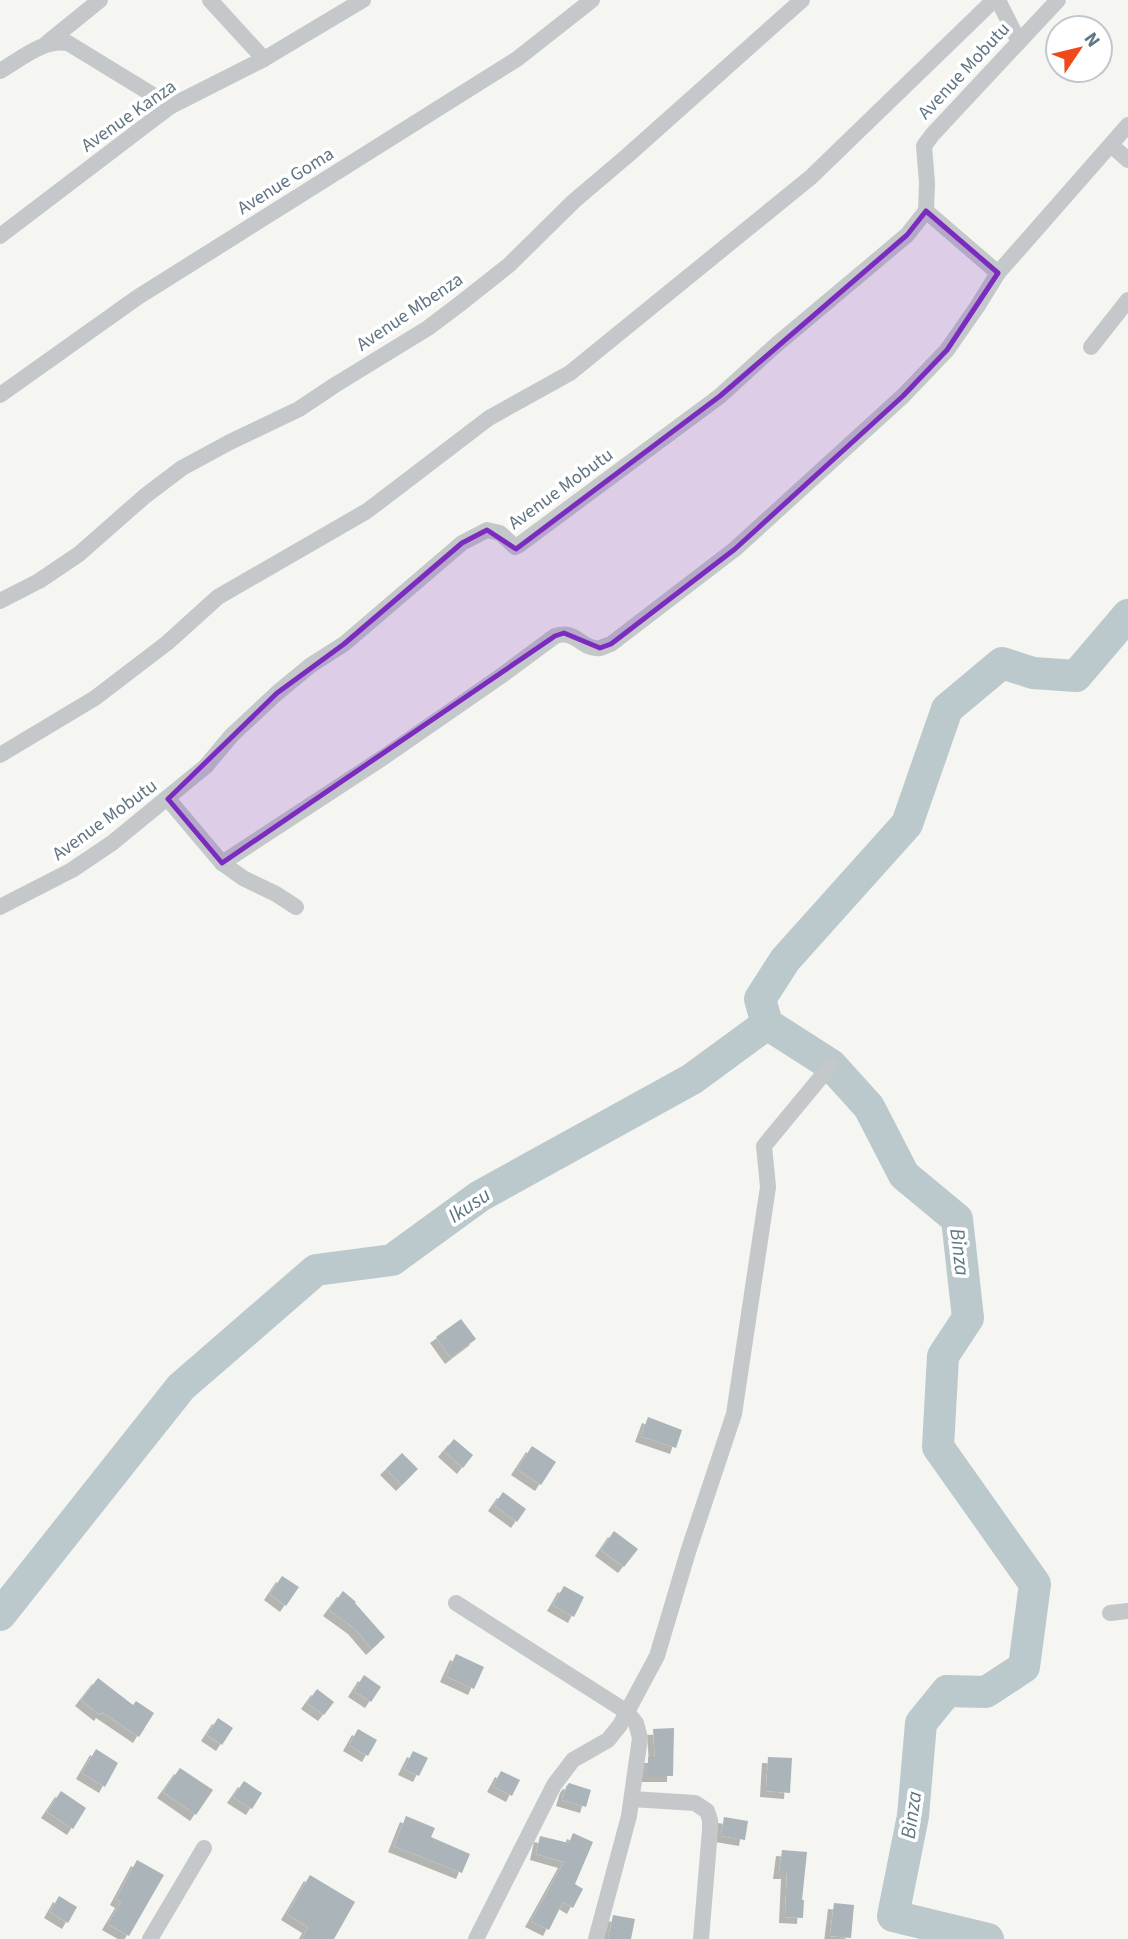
<svg xmlns="http://www.w3.org/2000/svg" width="1128" height="1939" viewBox="0 0 1128 1939" font-family="'Source Sans 3',sans-serif">
  <style>
    .lines { fill: none; stroke-linecap: round; stroke-linejoin: round }
    .river { stroke: #bbc8cc; stroke-width: 32 }
    .building { fill: #abb4b9; filter: url(#shadow) }
    .street { stroke: #c4c8cb; stroke-width: 16 }
    .marked { fill: #7b2cbf; fill-opacity: 0.2; stroke: #7b2cbf; stroke-width: 5; stroke-linejoin: round }
    .labels { text-anchor: middle; stroke-width: 7; stroke-linejoin: round; paint-order: stroke }
    .street-label { font-size: 19px; fill: #627584; stroke: #fff }
    .water-label { font-size: 21px; font-style: italic; fill: #5e7881; stroke: #fff }
  </style>
  <defs>
    <filter id="shadow"><feDropShadow dx="-6" dy="6" stdDeviation="0" flood-color="#0004"/></filter>
  </defs>
  <rect width="100%" height="100%" fill="#f5f5f1"/>
  <g class="lines">
    <g class="river">
      <path d="M0,1615L181,1387L316,1270L392,1260L480,1196L692,1079L767,1024"/>
      <path d="M988,1939L893,1916L913,1816L921,1723L947,1691L986,1692L1024,1667L1035,1584L938,1447L943,1356L968,1318L957,1219L904,1175L869,1107L831,1065L767,1024L760,999L785,960L907,824L947,709L1002,663L1033,673L1076,676L1128,615"/>
    </g>
  </g>
  <g class="building">
    <path d="M461,1319L476,1339L451,1358L436,1337Z"/>
    <path d="M648,1417L682,1430L676,1448L641,1436Z"/>
    <path d="M454,1439L473,1455L463,1468L444,1451Z"/>
    <path d="M532,1446L556,1462L541,1485L517,1469Z"/>
    <path d="M402,1453L418,1469L402,1485L386,1469Z"/>
    <path d="M503,1492L526,1509L517,1522L494,1505Z"/>
    <path d="M614,1531L638,1549L624,1567L601,1550Z"/>
    <path d="M282,1576L299,1587L286,1606L270,1594Z"/>
    <path d="M564,1586L584,1597L574,1617L553,1605Z"/>
    <path d="M343,1591L356,1602L355,1603L385,1637L372,1649L354,1628L329,1610Z"/>
    <path d="M456,1654L484,1667L474,1689L446,1676Z"/>
    <path d="M364,1675L381,1687L371,1702L354,1691Z"/>
    <path d="M98,1678L133,1705L136,1701L154,1713L139,1737L102,1712L100,1715L81,1700Z"/>
    <path d="M317,1689L334,1702L324,1715L307,1703Z"/>
    <path d="M218,1718L233,1728L222,1745L207,1735Z"/>
    <path d="M674,1728L673,1776H648V1757H655L653,1729Z"/>
    <path d="M358,1729L377,1740L368,1756L349,1745Z"/>
    <path d="M96,1749L118,1763L105,1787L82,1773Z"/>
    <path d="M413,1751L428,1758L419,1776L404,1769Z"/>
    <path d="M768,1757L792,1758L790,1793L766,1791Z"/>
    <path d="M180,1768L213,1790L196,1815L163,1792Z"/>
    <path d="M501,1771L520,1780L512,1796L493,1786Z"/>
    <path d="M244,1781L262,1793L252,1809L233,1797Z"/>
    <path d="M569,1783L591,1790L586,1807L562,1800L566,1787Z"/>
    <path d="M61,1791L86,1808L73,1829L47,1812Z"/>
    <path d="M406,1816L435,1828L431,1837L470,1854L462,1873L394,1846Z"/>
    <path d="M724,1817L748,1821L745,1840L721,1836Z"/>
    <path d="M573,1833L593,1842L575,1884L583,1889L573,1908L563,1902L549,1930L531,1921L564,1862L536,1854L540,1836L569,1843Z"/>
    <path d="M782,1850L807,1852L802,1900H804L803,1918L785,1917L787,1873H779Z"/>
    <path d="M137,1860L164,1875L129,1936L108,1924L121,1902L116,1899Z"/>
    <path d="M310,1875L355,1902L334,1939H302L308,1927L287,1914Z"/>
    <path d="M59,1896L77,1907L68,1923L50,1912Z"/>
    <path d="M834,1903L854,1905L851,1938L830,1936Z"/>
    <path d="M613,1915L635,1919L631,1939H608Z"/>
  </g>
  <g class="lines">
    <g class="street">
      <path d="M210,0L264,59"/>
      <path d="M998,0L1019,42"/>
      <path d="M47,43L100,0"/>
      <path d="M0,71C21,59 43,39 68,43L171,106"/>
      <path d="M1111,145L1128,160"/>
      <path d="M926,211L998,273"/>
      <path d="M0,236L171,106L264,59L363,0"/>
      <path d="M1091,347L1128,300"/>
      <path d="M0,395L138,297L517,59L592,0"/>
      <path d="M0,601L39,581L79,554L145,496L182,468L230,442L299,409L335,385L428,328L461,303L509,265L574,201L627,156L802,0"/>
      <path d="M0,755L95,698L167,643L218,597L367,511L489,418L570,373L811,177L994,0"/>
      <path d="M168,799L222,863L243,878L276,894L296,907"/>
      <path d="M222,863L384,757L501,676L555,636C577,629 581,650 600,648C601,648 610,644 611,644L735,549L903,396L947,350L977,307L998,273L1128,125"/>
      <path d="M0,907L72,870L112,843L206,766L232,735L277,693L311,665L344,644L462,543L487,530L500,533L515,547L519,545L720,396L776,345L907,235L926,211L927,183L924,146L932,135L1058,0"/>
      <path d="M456,1603L627,1712L636,1723L640,1738L629,1816L596,1939"/>
      <path d="M1110,1613L1128,1611"/>
      <path d="M632,1799L695,1803L707,1811L710,1820V1830L701,1939"/>
      <path d="M150,1939L204,1848"/>
      <path d="M476,1939L554,1785L573,1760L608,1740L620,1725L657,1656L688,1552L734,1414L768,1187L764,1146L831,1065"/>
    </g>
  </g>
  <path class="marked" d="M926,211L998,273L947,350L903,396L735,549L611,644L600,648L564,633L555,636L222,863L168,799L277,693L344,644L462,543L487,530L516,549L720,396L907,235Z"/>
  <g class="labels">
    <g class="street-label">
      <text transform="translate(963 70) rotate(-47)" y="7">Avenue Mobutu</text>
      <text transform="translate(128 115) rotate(-35)" y="7">Avenue Kanza</text>
      <text transform="translate(285 180) rotate(-32)" y="7">Avenue Goma</text>
      <text transform="translate(409 311) rotate(-34)" y="7">Avenue Mbenza</text>
      <text transform="translate(560 488) rotate(-36)" y="7">Avenue Mobutu</text>
      <text transform="translate(104 819) rotate(-36)" y="7">Avenue Mobutu</text>
    </g>
    <g class="water-label">
      <text transform="translate(469 1205) rotate(-34)" y="7">Ikusu</text>
      <text transform="translate(960 1252) rotate(83)" y="7">Binza</text>
      <text transform="translate(911 1815) rotate(-82)" y="7">Binza</text>
    </g>
  </g>
  <g transform="translate(1079 49) rotate(55)"><circle r="33" fill="#ffffff" stroke="#c0c8ce" stroke-width="2"/>
  <path d="M0-5L12 26L0 18L-12 26Z" fill="#ed491a"/>
  <text y="-10" font-size="19" font-weight="bold" text-anchor="middle" fill="#627584">N</text>
  </g>
</svg>
